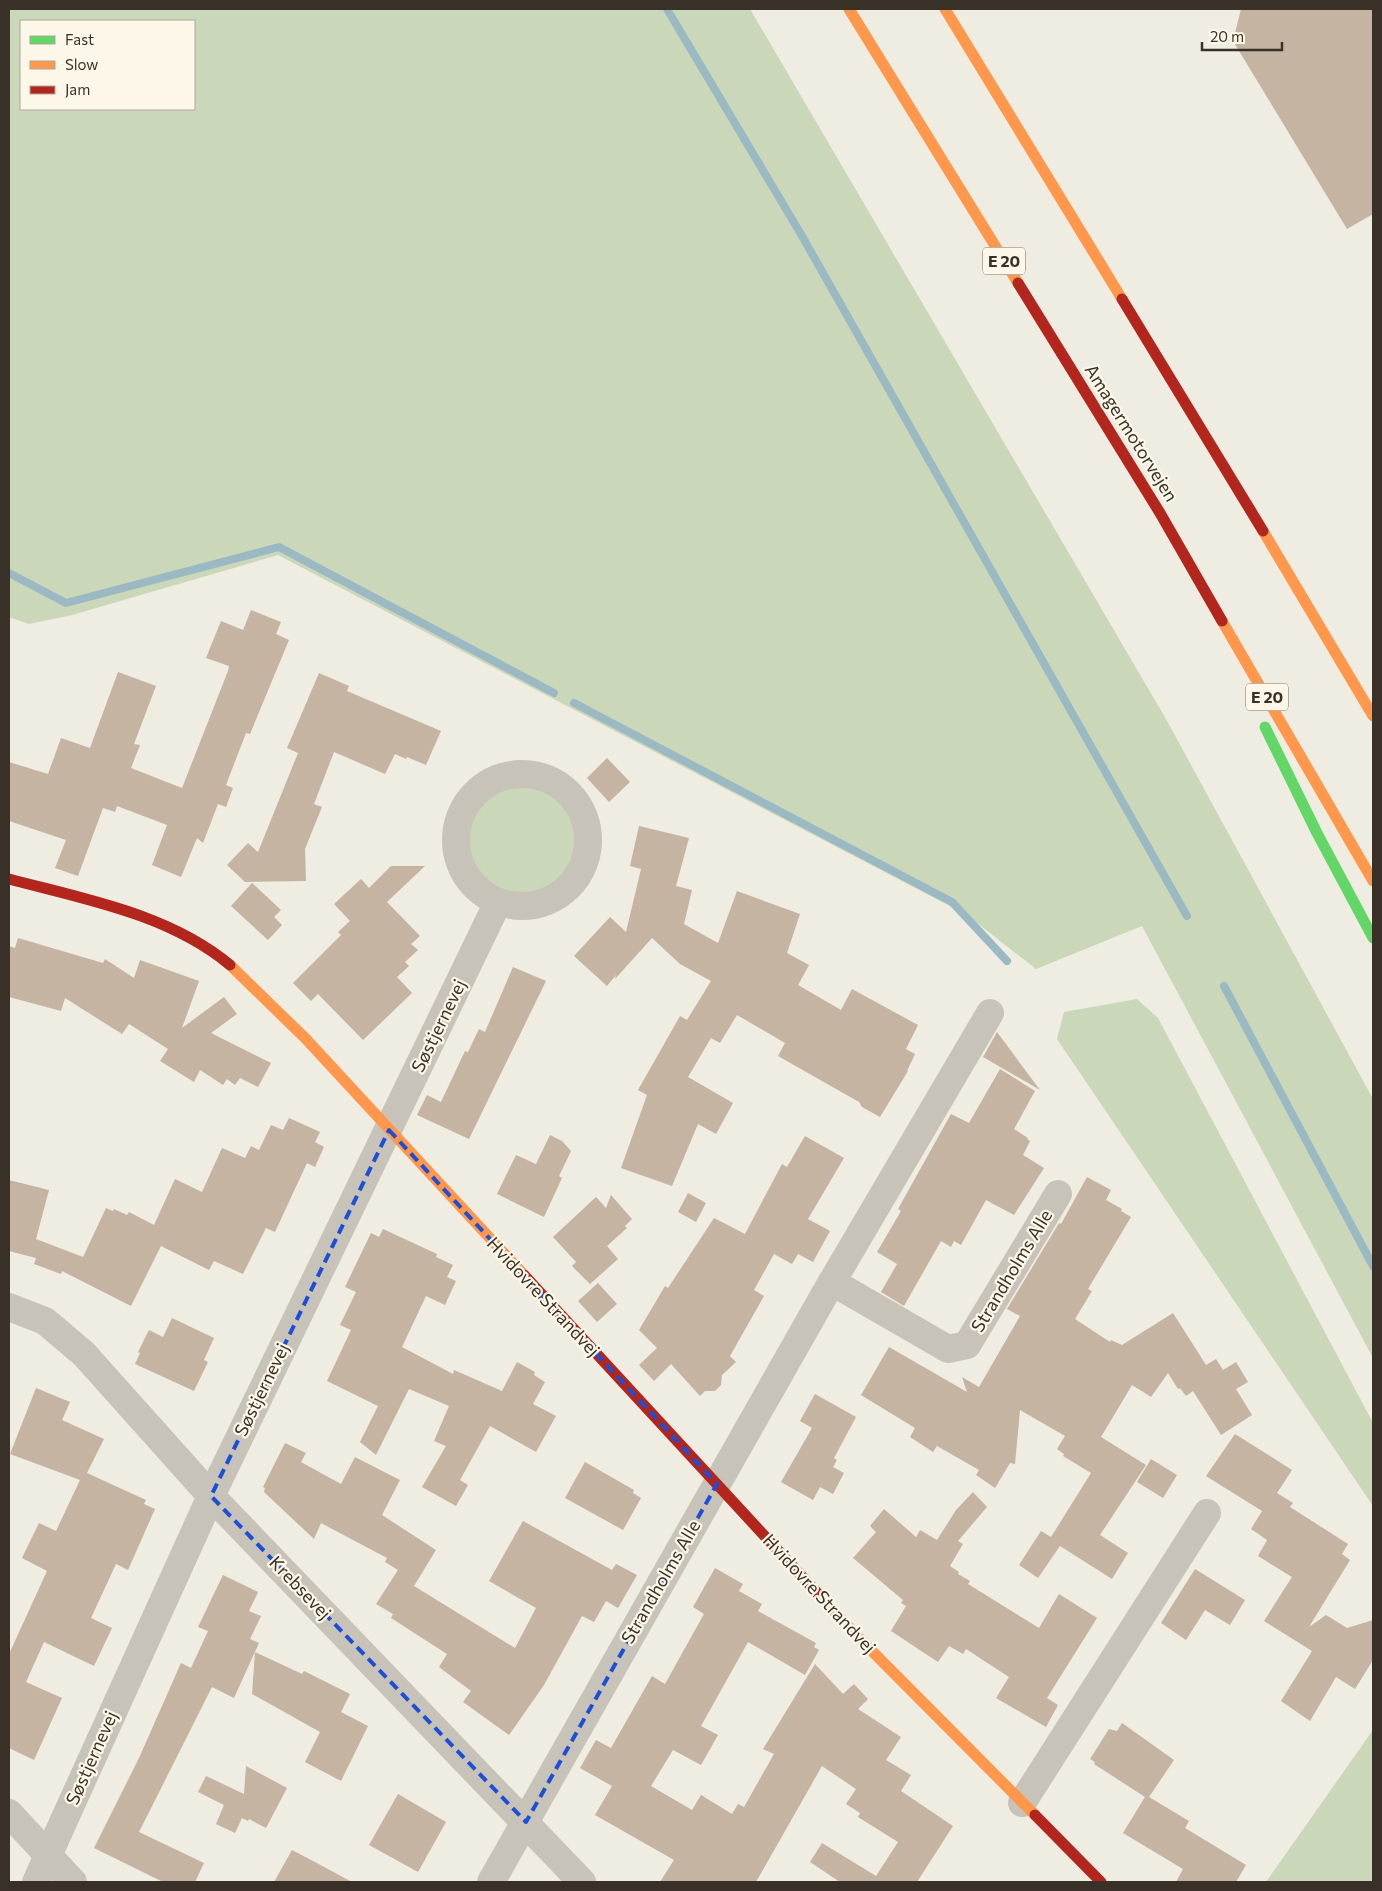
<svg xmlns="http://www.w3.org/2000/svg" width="1382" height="1891" viewBox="0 0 1382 1891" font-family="Commissioner,sans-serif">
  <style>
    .green { fill: #cad7b9; fill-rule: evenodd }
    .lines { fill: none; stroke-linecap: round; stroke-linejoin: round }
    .stream { stroke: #9bb9c2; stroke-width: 8 }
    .building { fill: #c4b4a1 }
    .street { stroke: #c8c3b9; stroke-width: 28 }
    .fast { stroke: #63d668; stroke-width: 11 }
    .slow { stroke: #ff974d; stroke-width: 11 }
    .jam { stroke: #b3261e; stroke-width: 11 }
    .marked { fill: none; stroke: #1d4ed8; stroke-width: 4; stroke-dasharray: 10 6; stroke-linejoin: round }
    .labels { text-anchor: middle; stroke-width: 4.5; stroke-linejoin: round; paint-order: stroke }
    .shield { fill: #fcf7e8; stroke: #746c61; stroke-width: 1 }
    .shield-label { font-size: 16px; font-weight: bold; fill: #393127 }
    .street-label { font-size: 18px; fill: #393127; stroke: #fcf7e8 }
  </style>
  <rect width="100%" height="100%" fill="#efece1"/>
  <g class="green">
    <path d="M9,9H750L1166,719L1373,1099V1358L1142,926L1036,969L967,915L278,555L72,615L29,624L9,617ZM21,21H194V109H21Z"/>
    <circle cx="524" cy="840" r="55"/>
    <path d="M1137,999L1158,1018L1373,1423V1506L1057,1039L1064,1012Z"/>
    <path d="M1373,1730V1882H1266Z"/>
  </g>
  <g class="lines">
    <g class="stream">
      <path d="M667,9L802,236L1187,916"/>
      <path d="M9,573L66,603L279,547L554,693"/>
      <path d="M574,703L952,902L1007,961"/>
      <path d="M1224,986L1373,1266"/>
    </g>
  </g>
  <g class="building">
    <path d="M1241,9H1373V214L1347,229L1233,41Z"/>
    <path d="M251,610L281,622L276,634L289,640L250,734L246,733L226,785L233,788L226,807L218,804L203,843L197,838L181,877L152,865L167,825L117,806L115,812L103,808L78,876L55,868L66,840L9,821V762L48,774L61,738L90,748L118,672L156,686L134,744L140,745L131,768L182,788L228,671L229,666L206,658L221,621L243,630Z"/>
    <path d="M319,673L349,686L347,691L441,731L426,765L407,757L406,759L395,754L385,774L334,752L314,804L322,807L305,849L306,881L245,882L227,865L248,843L258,852L298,753L287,748Z"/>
    <path d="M607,758L630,782L609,802L587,778Z"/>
    <path d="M639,826L689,838L676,886L692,890L684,924L718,943L737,891L800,914L787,953L809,965L798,985L841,1010L852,989L918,1025L906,1049L915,1054L907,1071H908L880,1117L862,1107L859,1102L778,1056L785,1043L737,1015L720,1043L711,1038L688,1077L733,1103L716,1134L698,1124L672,1186L621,1168L647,1095L638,1090L680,1016L687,1020L711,981L680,964L652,938L615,979L616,975L607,986L574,956L610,917L626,932L641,869L630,866Z"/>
    <path d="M391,866H425L387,902L420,936L411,944L418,950L405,962L409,966L397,977L412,993L363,1040L318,994L311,1001L293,983L341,935L338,932L350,921L334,904L361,879L369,888Z"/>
    <path d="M252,883L281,910L274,917L282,925L268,940L231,906Z"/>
    <path d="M18,938L103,963L105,959L134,978L140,960L199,981L182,1028L224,997L237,1014L211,1033L271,1063L258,1087L240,1078L235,1085L227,1079L223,1085L200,1070L194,1082L160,1061L168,1049L129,1024L122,1034L65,998L61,1011L9,997V946L15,948Z"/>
    <path d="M513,967L546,981L469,1139L417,1115L427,1095L441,1102L465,1051L468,1052L479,1029L485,1032Z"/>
    <path d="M997,1032L1040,1090L983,1057Z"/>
    <path d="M1000,1069L1035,1091L1014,1129L1028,1138L1027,1139L1030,1141L1023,1155L1044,1168L1014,1215L986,1200L961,1245L954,1241L951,1247L941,1241L904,1306L881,1292L897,1264L877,1252L901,1211L898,1209L951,1114L969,1123Z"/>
    <path d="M289,1118L320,1132L315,1142L324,1147L315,1167L307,1163L275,1232L266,1228L243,1274L214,1261L209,1270L161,1246L131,1306L62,1271L61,1274L34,1264L36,1258L9,1251V1180L49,1190L36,1239L83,1257L106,1208L113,1211L114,1209L127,1215L129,1212L154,1225L175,1179L202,1192L222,1148L245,1158L251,1146L259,1150L271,1125L283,1130Z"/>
    <path d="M550,1135L562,1141L571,1151L559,1176L562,1178L544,1217L497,1194L516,1155L536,1164Z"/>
    <path d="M805,1136L844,1158L808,1219L830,1231L813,1262L798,1254L792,1264L774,1254L754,1290L764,1296L730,1356L736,1362L722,1375L721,1385L715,1391H705L700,1396L671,1364L654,1381L639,1365L657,1348L639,1330L665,1286L668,1288L714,1218L745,1234L782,1164L787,1167Z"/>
    <path d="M1087,1177L1111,1190L1106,1200L1122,1209L1121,1211L1131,1217L1088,1289L1092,1291L1075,1319L1110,1342L1111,1340L1122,1345L1173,1313L1206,1365L1216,1359L1223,1370L1236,1362L1248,1382L1236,1389L1252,1415L1221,1435L1193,1391L1186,1396L1180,1388L1178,1389L1168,1373L1151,1397L1132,1385L1101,1437L1146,1465L1100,1535L1128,1553L1112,1579L1060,1546L1038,1578L1019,1565L1041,1531L1051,1537L1091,1473L1063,1456L1064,1454L1057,1449L1065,1436L1020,1410L1015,1464L1010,1463L995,1488L976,1475L979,1470L937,1446L933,1452L910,1437L915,1428L861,1395L889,1347L967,1392L962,1377L979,1387L1020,1316L1007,1309L1059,1223L1061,1224Z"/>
    <path d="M688,1193L706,1203L696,1222L678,1212Z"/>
    <path d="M611,1195L632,1219L625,1226L627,1228L607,1246L618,1259L590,1284L572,1266L576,1262L553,1237L596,1197L606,1208Z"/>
    <path d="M383,1229L437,1254L436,1257L453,1265L447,1277L456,1281L445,1305L426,1296L402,1347L453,1374L454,1370L502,1391L517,1362L535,1372L534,1375L545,1382L533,1404L556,1416L536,1452L490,1426L460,1480L468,1485L456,1506L422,1487L446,1446L434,1441L449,1406L409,1389L376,1455L360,1442L378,1406L327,1381L351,1330L340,1325L356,1292L345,1287L371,1233L379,1237Z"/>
    <path d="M598,1283L617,1304L597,1322L578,1301Z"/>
    <path d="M172,1318L214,1338L204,1360L208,1362L194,1391L135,1364L140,1353L138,1352L149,1330L163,1337Z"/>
    <path d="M36,1388L70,1402L62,1420L104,1439L87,1473L146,1500L144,1504L155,1509L128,1570L116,1564L91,1618L112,1628L94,1666L44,1642L26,1682L62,1698L34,1760L9,1748V1654L47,1571L22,1558L39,1523L56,1531L80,1480L10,1454Z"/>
    <path d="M815,1394L856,1417L834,1458L837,1460L833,1467L844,1473L833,1494L820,1487L813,1500L781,1482L812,1428L800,1421Z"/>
    <path d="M1235,1434L1292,1470L1277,1493L1293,1503L1290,1507L1348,1544L1342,1554L1350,1560L1309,1627L1326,1615L1347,1628L1373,1620V1660L1355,1689L1336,1677L1310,1721L1281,1701L1312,1651L1264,1621L1292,1577L1258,1556L1267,1540L1251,1529L1262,1511L1206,1476Z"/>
    <path d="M285,1443L306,1453L301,1462L341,1484L355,1457L400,1480L382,1515L436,1550L414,1586L515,1648L536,1608L489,1581L523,1521L612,1570L616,1564L637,1575L618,1608L606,1601L594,1622L582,1616L544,1685L509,1735L463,1702L471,1691L439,1667L447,1654L391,1618L393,1614L376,1604L398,1570L385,1562L387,1558L321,1523L314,1539L264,1492L265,1488L263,1487Z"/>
    <path d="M1151,1459L1177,1475L1163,1498L1137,1482Z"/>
    <path d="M585,1462L634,1490L633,1493L641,1498L623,1530L565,1498Z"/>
    <path d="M973,1492L987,1507L958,1541L963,1544L950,1566L959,1572L958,1574L970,1581L968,1584L1039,1628L1059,1594L1097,1618L1047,1698L1058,1705L1046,1727L996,1698L1009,1677L966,1649L963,1654L949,1646L938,1662L891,1631L906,1606L901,1603L903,1600L853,1558L876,1532L870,1526L884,1509L916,1537L920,1530L937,1540L956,1510Z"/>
    <path d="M715,1568L743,1584L739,1591L762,1604L758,1611L816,1643L814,1647L819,1650L805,1675L748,1642L701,1726L718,1735L701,1765L673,1750L651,1786L692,1810L701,1795L732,1814L738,1804L744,1807L774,1754L763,1749L815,1664L843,1694L854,1684L868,1699L858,1709L901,1737L886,1760L911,1775L901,1791L953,1826L917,1882H840L810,1862L822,1843L876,1876L898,1842L858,1817L860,1813L846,1804L856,1789L822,1766L756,1882H660L674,1860L595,1815L612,1786L580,1768L596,1740L611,1748L652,1676L665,1684L704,1614L693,1607Z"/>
    <path d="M1195,1569L1245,1600L1230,1625L1205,1610L1186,1640L1161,1623Z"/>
    <path d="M223,1575L258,1592L249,1611L261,1616L250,1639L259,1643L234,1698L212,1687L139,1832L204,1863L195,1882H163L94,1848L139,1758L181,1663L191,1668L208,1631L198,1627Z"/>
    <path d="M255,1652L302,1674L304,1671L350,1694L341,1712L368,1726L341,1781L305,1762L320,1732L252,1694Z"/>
    <path d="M1122,1723L1174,1760L1149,1797L1189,1821L1185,1828L1246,1865L1236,1882H1176L1183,1869L1123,1833L1145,1797L1094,1764L1095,1762L1090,1759L1109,1729L1117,1731Z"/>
    <path d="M246,1766L287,1788L266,1828L249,1819L248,1821L242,1818L235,1833L216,1824L224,1805L198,1792L206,1776L244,1794Z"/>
    <path d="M398,1794L446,1822L418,1872L369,1845Z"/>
    <path d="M292,1850L313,1861L352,1882H274Z"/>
  </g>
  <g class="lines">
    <g class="street">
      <circle cx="522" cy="840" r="66"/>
      <path d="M832,1282L948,1349L967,1345L1058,1194"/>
      <path d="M9,1307L45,1321L84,1354L211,1496L582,1882"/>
      <path d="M1022,1803L1207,1513"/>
      <path d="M9,1813L73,1882"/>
      <path d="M36,1882L211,1496L498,902"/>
      <path d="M491,1882L826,1292L990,1013"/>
    </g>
    <path class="fast" d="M1265,727L1317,833L1373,938"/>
    <g class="slow">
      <path d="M849,9L1018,283"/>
      <path d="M945,9L1122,299"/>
      <path d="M1263,531L1373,716"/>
      <path d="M1222,621L1373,881"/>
      <path d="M230,965L306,1039L524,1275"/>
      <path d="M820,1596L857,1636L1035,1815"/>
    </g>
    <g class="jam">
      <path d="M1018,283L1160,513L1222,621"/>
      <path d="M1122,299L1263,531"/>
      <path d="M9,879C84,899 169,914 230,965"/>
      <path d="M524,1275L820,1596"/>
      <path d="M1035,1815L1101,1882"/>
    </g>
  </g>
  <path class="marked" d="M389,1130L717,1484L526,1822L211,1496Z"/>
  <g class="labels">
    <g class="shield">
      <rect x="983" y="247.5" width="42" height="27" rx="4"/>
      <rect x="1246" y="683.5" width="42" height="27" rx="4"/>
    </g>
    <g class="shield-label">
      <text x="1004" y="267">E 20</text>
      <text x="1267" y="703">E 20</text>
    </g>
    <g class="street-label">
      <text transform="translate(1131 433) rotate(58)" y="6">Amagermotorvejen</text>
      <text transform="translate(439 1026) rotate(-64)" y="6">Søstjernevej</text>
      <text transform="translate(1012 1271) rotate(-59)" y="6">Strandholms Alle</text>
      <text transform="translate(543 1297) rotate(47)" y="6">Hvidovre Strandvej</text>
      <text transform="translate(262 1390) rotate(-64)" y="6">Søstjernevej</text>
      <text transform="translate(661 1582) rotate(-60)" y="6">Strandholms Alle</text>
      <text transform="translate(300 1588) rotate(46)" y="6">Krebsevej</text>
      <text transform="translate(819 1594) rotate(47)" y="6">Hvidovre Strandvej</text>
      <text transform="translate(92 1758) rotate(-66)" y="6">Søstjernevej</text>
    </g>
  </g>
  <rect width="1382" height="1891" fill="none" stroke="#393127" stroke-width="20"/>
  <rect x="20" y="20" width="175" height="90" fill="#fcf7e8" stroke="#aea89b"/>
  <rect x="30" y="36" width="25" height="8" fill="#63d668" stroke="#aea89b"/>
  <text x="65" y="45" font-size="15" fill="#393127">Fast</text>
  <rect x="30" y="61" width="25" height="8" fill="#ff974d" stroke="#aea89b"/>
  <text x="65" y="70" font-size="15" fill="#393127">Slow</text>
  <rect x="30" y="86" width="25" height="8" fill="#b3261e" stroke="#aea89b"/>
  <text x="65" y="95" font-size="15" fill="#393127">Jam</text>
  <path d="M1202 42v8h80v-8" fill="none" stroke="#393127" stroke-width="2.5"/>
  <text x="1210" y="42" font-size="15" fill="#393127" stroke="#fcf7e8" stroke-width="4" paint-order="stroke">20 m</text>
</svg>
